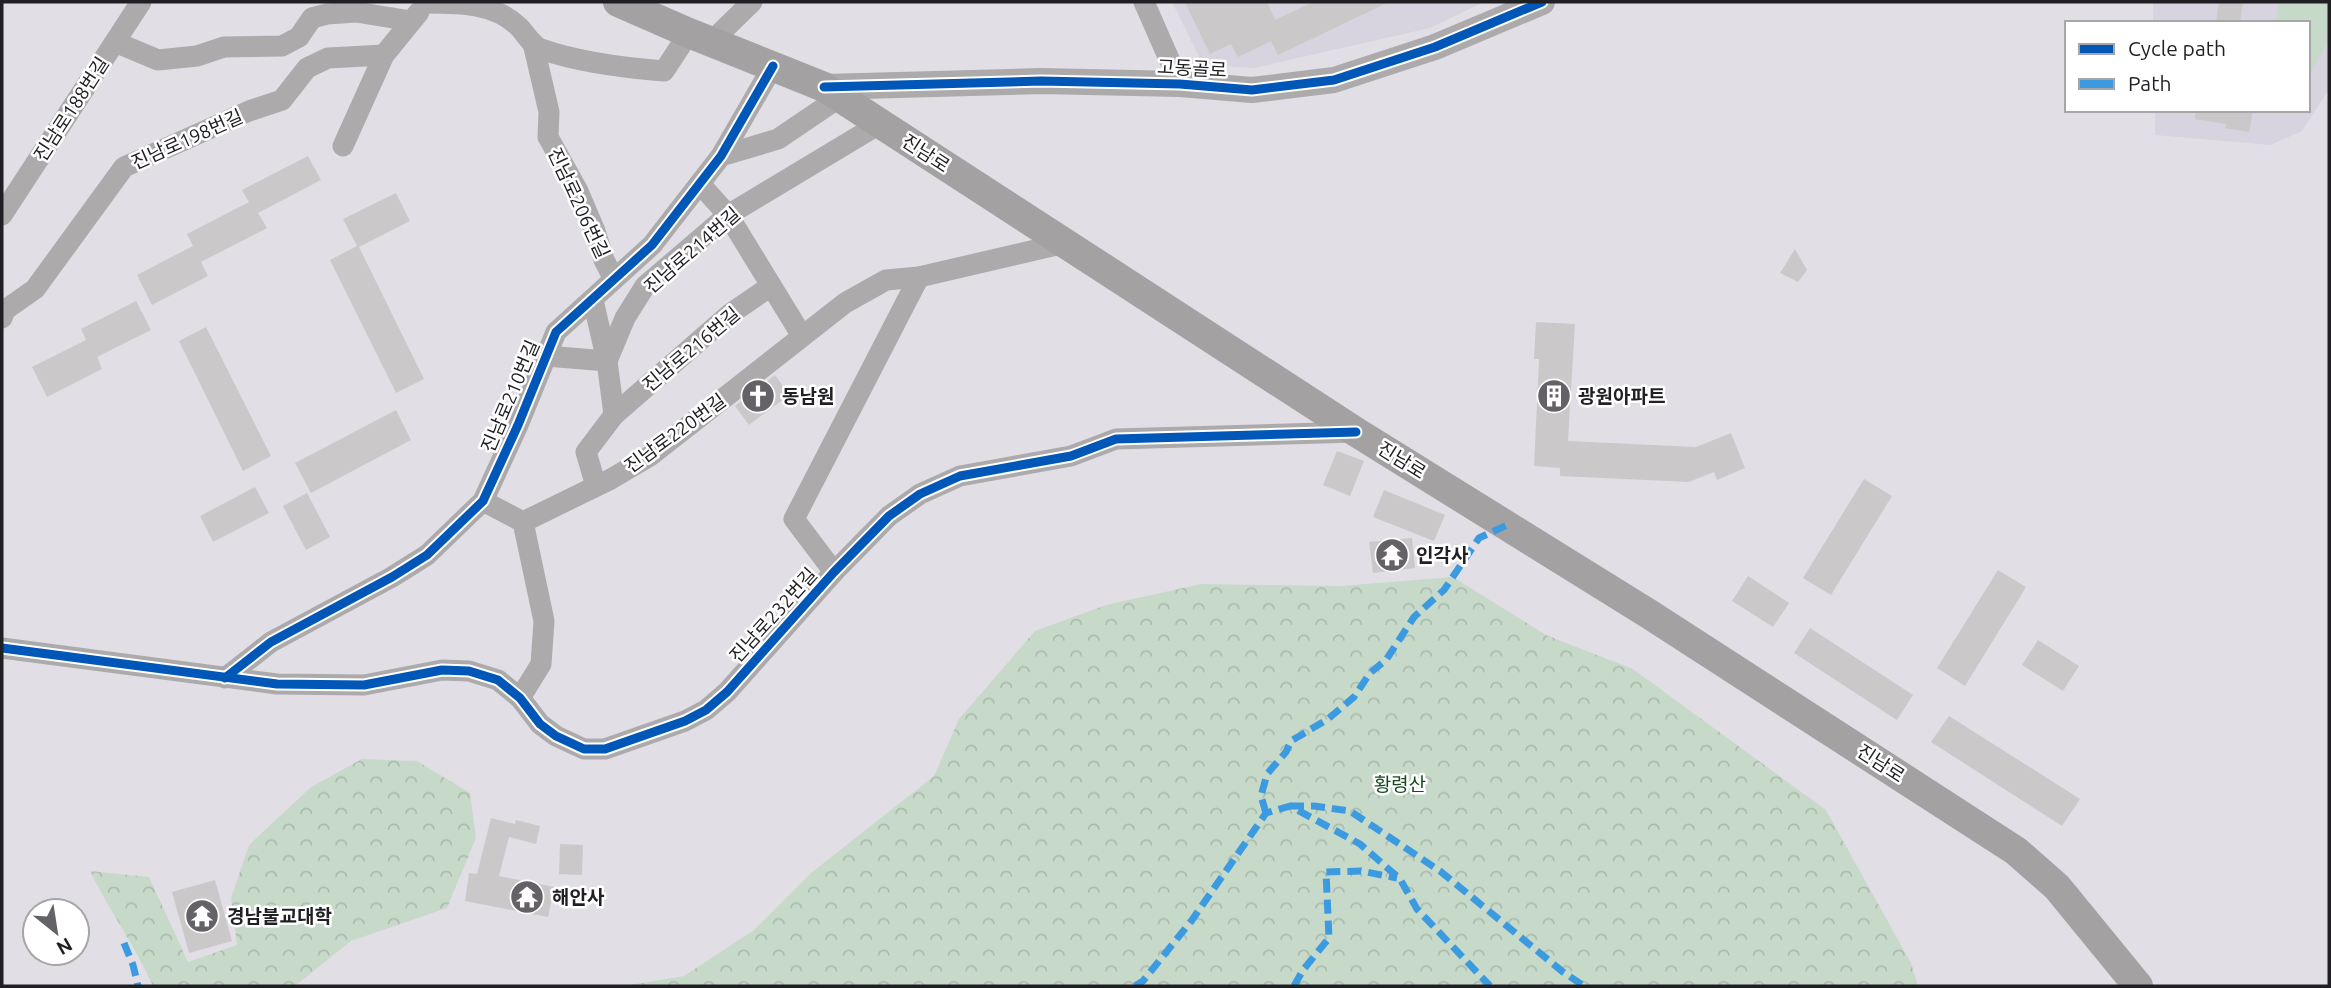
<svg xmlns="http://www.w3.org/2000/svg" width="2331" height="988" viewBox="0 0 2331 988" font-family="Ubuntu,'Noto Sans KR',sans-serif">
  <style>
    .built { fill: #d7d3df }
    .forest { fill: url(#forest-crowns) }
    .pitch { fill: #c7daca }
    .building { fill: #cbc8ca }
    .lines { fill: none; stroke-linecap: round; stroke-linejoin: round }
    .minor { stroke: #acaaab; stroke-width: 21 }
    .tertiary { stroke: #acaaab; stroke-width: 26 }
    .secondary { stroke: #a3a1a1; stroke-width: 30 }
    .quiet { stroke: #3c9be0; stroke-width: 7; stroke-dasharray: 14 7; stroke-linecap: butt }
    .cycleway-casing { stroke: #fff; stroke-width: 13 }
    .cycleway { stroke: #0057b8; stroke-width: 9 }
    .labels { text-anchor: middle; stroke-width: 5; stroke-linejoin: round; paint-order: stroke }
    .street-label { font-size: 19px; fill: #201f23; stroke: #fff }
    .poi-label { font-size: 19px; font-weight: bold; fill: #201f23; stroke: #fff; text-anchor: start }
    .park-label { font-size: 19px; fill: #16491e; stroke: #fff }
  </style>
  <defs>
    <pattern id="forest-crowns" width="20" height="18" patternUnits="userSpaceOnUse" patternTransform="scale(1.75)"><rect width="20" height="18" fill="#c7daca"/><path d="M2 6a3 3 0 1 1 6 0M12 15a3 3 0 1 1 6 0" fill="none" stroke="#abbbad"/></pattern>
  </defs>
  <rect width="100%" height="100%" fill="#e1dfe5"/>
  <g class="built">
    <path d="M1172,2H1484L1430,28L1254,68L1203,65Z"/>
    <path d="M2153,2H2329V89L2302,131L2270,145L2155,135V110H2308V23H2153Z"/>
  </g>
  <g class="forest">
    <path d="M1453,577L1546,635L1633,669L1826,810L1911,963L1918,986H624L684,976L754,930L811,873L934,776L959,719L1035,631L1106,605L1201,584L1340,586Z"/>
    <path d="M362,759L417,761L470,793L476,838L447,908L351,941L295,986H153C135,946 109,910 90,871L149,877L188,962L237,945L231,898L249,845L311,787Z"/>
  </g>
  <path class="pitch" d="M2279,2H2329V39L2308,78V23H2275Z"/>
  <g class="building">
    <path d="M1185,2H1267L1275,20L1313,2H1389L1278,55L1271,41L1238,57L1231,44L1210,54Z"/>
    <path d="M2219,2H2243L2240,23H2216Z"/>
    <path d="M2196,110H2253L2249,132L2225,128L2226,124L2195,119Z"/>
    <path d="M308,156L321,180L258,213L267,228L201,262L208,276L152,305L137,275L193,246L187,234L249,202L242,190Z"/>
    <path d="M396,193L410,221L359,247L424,379L396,393L330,260L357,246L343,219Z"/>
    <path d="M1795,249L1807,270L1798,282L1780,273Z"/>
    <path d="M136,301L151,330L97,357L102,369L47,397L32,367L86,340L81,329Z"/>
    <path d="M1536,322L1575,324L1568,441L1696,447L1731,433L1745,468L1717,480L1714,472L1689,482L1560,476V468L1534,466L1539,359H1534Z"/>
    <path d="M206,327L271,456L243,471L179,341Z"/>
    <path d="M775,375L789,395L749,425L735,406Z"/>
    <path d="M396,410L411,440L311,493L295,463Z"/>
    <path d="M1337,451L1364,461L1350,496L1323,485Z"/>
    <path d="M1864,479L1892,496L1831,595L1803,578Z"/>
    <path d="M255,487L269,513L213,542L200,516Z"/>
    <path d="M1384,490L1445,515L1434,541L1373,517Z"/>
    <path d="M307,493L330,537L306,550L283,506Z"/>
    <path d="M1412,538L1415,568L1373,573L1369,542Z"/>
    <path d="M1998,570L2026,587L1965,686L1937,668Z"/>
    <path d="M1748,576L1789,603L1773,627L1732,601Z"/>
    <path d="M1810,628L1913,695L1897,720L1794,653Z"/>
    <path d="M2038,640L2079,666L2063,691L2022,665Z"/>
    <path d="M1949,716L2080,799L2062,826L1931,742Z"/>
    <path d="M491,818L515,824L516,820L540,826L536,844L509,837L499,876L554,887L548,917L465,901L469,873L477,874Z"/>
    <path d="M560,844L583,845L582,875L559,874Z"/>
    <path d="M215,880L232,941L189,953L172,892Z"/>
  </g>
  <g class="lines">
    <g class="minor">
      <path d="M1144,2L1180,84"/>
      <path d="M427,3C459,3 495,3 519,27C526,34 532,46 541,49C578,62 626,68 664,71L689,33"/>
      <path d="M115,42L158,60L197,56L224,47L282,46L299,37L312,18L327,14L356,12L411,21"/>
      <path d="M711,42L752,2"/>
      <path d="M533,43L549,112L548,137L578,191L595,231L604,260L614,279"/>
      <path d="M343,146L384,55L419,12"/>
      <path d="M721,156L778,139L840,97"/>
      <path d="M700,184L728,215L802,336"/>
      <path d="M2,215L141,2"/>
      <path d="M593,300L607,361L614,415"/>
      <path d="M2,318L5,310L35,289L124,167L249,111L282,100L307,68L328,58L384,55"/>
      <path d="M546,356L607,361"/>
      <path d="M607,361L625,318L645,286L728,215L881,123"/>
      <path d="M596,486L586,452L614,415L730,314L771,286"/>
      <path d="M483,501L523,522"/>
      <path d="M523,522L611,479L650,456L845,303L886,280L919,277L1065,243"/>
      <path d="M834,572L794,519L919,277"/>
      <path d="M2,648L277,684L364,685L442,670L469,671L498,680L520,698L540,724L556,736L584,749H605L685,721L706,710L727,692L834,572L889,516L920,494L960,476L1071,456L1116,439L1356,432"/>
      <path d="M225,678L271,642L392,577L427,555L483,501L518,425L556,332L652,245L721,156L773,66"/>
      <path d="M520,698L541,664L544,621L523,522"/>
    </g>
    <path class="tertiary" d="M824,87L1041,81L1180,84L1252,90L1334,80L1435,47L1542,2"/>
    <path class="secondary" d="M618,2L689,33L824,87L1356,432L1649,614L2016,851L2057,887L2138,986"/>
    <g class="quiet">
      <path d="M1290,806H1314L1350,811L1440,871L1563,972L1584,986"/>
      <path d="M1266,813L1261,796L1267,774L1286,752L1291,741L1328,719L1354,697L1370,673L1386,660L1414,617L1444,590L1479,538L1507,525"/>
      <path d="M124,943L133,965L138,986"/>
      <path d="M1135,986L1143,981L1192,920L1266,813L1290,806L1360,844L1400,879L1417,909L1490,986"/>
      <path d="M1294,986L1303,970L1329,938L1326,872L1361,871L1397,878"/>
    </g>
    <g class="cycleway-casing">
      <g id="cycleway">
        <path d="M824,87L1041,81L1180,84L1252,90L1334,80L1435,47L1542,2"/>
        <path d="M2,648L277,684L364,685L442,670L469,671L498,680L520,698L540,724L556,736L584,749H605L685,721L706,710L727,692L834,572L889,516L920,494L960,476L1071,456L1116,439L1356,432"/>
        <path d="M225,678L271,642L392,577L427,555L483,501L518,425L556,332L652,245L721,156L773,66"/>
      </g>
    </g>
    <use href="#cycleway" class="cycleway"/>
  </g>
  <defs>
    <g id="church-disc" transform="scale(1.75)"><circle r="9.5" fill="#646267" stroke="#fff"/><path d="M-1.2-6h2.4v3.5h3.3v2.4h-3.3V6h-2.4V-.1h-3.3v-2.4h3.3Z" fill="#fff"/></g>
    <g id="building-disc" transform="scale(1.75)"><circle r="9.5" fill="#646267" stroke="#fff"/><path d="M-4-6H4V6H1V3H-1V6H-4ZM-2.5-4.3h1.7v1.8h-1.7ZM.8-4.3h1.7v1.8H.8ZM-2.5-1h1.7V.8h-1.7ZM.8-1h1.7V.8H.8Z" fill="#fff"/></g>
    <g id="temple-disc" transform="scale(1.75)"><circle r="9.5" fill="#646267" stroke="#fff"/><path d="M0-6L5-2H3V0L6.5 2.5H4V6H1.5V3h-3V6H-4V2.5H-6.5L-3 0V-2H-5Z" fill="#fff"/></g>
  </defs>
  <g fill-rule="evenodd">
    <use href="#church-disc" x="758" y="396"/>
    <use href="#building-disc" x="1554" y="396"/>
    <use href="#temple-disc" x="1392" y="555"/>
    <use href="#temple-disc" x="527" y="897"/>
    <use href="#temple-disc" x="202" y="916"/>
  </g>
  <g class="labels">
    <g class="street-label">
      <text transform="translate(1192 68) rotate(3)" y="7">고동골로</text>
      <text transform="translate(71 109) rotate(-57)" y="7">진남로188번길</text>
      <text transform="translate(187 139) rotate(-24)" y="7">진남로198번길</text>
      <text transform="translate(926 153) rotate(33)" y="7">진남로</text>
      <text transform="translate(579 203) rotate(65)" y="7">진남로206번길</text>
      <text transform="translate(692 250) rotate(-41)" y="7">진남로214번길</text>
      <text transform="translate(691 349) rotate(-40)" y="7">진남로216번길</text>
      <text transform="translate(510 396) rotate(-67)" y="7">진남로210번길</text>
      <text transform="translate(675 433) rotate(-36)" y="7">진남로220번길</text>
      <text transform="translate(1402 460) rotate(32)" y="7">진남로</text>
      <text transform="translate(773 615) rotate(-48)" y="7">진남로232번길</text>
      <text transform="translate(1881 763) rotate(33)" y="7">진남로</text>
    </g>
    <g class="poi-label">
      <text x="782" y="403">동남원</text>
      <text x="1578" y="403">광원아파트</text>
      <text x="1416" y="562">인각사</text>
      <text x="552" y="904">해안사</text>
      <text x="227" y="923">경남불교대학</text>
    </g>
    <g class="park-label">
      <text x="1400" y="791">황령산</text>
    </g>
  </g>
  <rect width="2331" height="988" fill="none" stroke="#201f23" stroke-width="7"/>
  <rect x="2065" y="21" width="245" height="91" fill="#ffffff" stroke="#a6a5a7" stroke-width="2"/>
  <rect x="2079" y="44" width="35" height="10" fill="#0057b8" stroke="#a6a5a7" stroke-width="2"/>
  <text x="2128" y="56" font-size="21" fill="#201f23">Cycle path</text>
  <rect x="2079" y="79" width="35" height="10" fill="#3c9be0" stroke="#a6a5a7" stroke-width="2"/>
  <text x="2128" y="91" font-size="21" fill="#201f23">Path</text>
  <g transform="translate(56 932) rotate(150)"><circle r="33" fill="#ffffff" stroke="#a6a5a7" stroke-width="2"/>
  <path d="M0-5L12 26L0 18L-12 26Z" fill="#646267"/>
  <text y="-10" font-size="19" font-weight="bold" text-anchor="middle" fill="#201f23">N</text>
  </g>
</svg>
